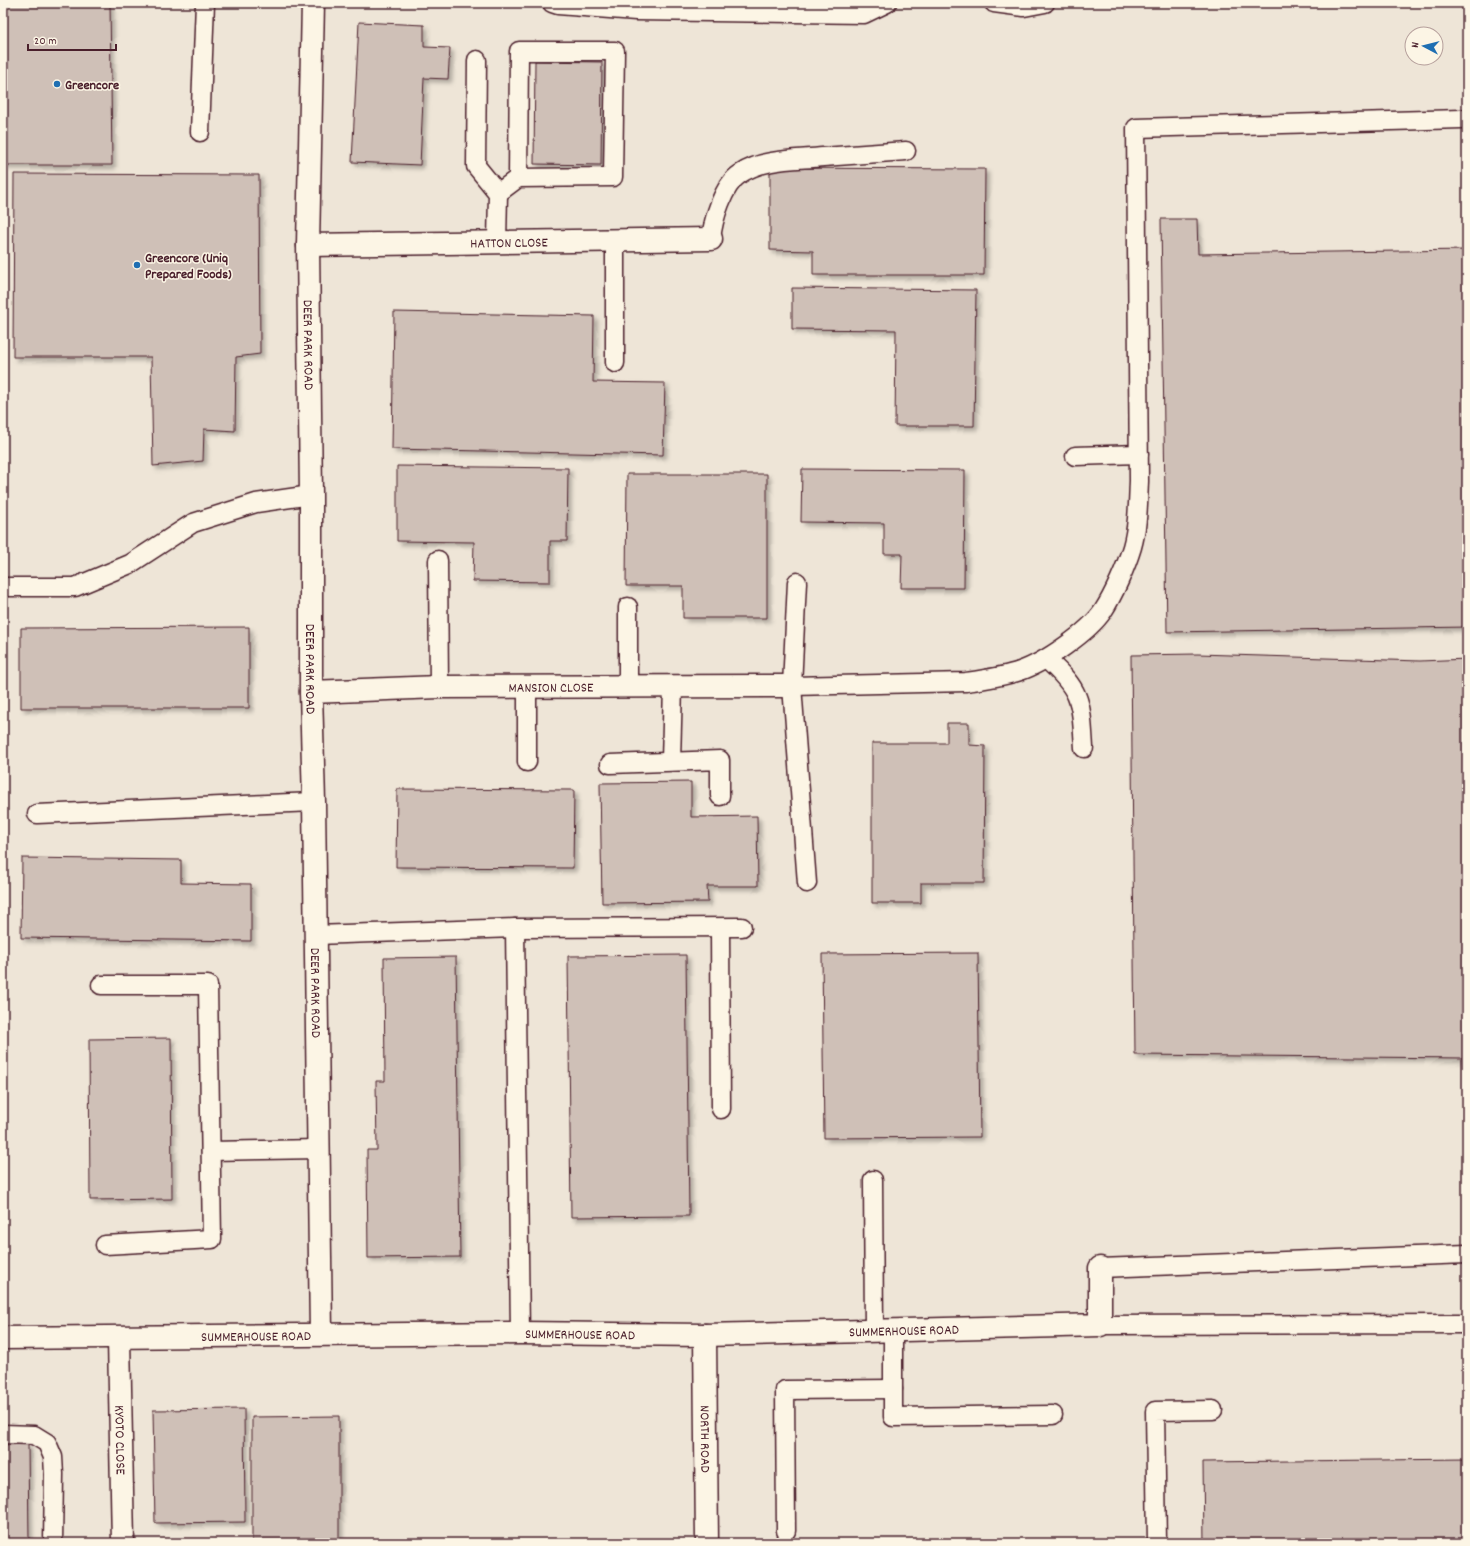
<svg xmlns="http://www.w3.org/2000/svg" width="1470" height="1546" viewBox="0 0 1470 1546" font-family="Dekko,sans-serif">
  <style>
    .built { fill: #eee5d7; fill-rule: evenodd }
    .building { fill: #cfc0b7; stroke: #4a1f2b; filter: url(#shadow) }
    .lines { fill: none; stroke-linecap: round; stroke-linejoin: round }
    .service-casing { stroke: #4a1f2b; stroke-width: 21 }
    .minor-casing { stroke: #4a1f2b; stroke-width: 25 }
    .service { stroke: #fcf5e5; stroke-width: 18 }
    .minor { stroke: #fcf5e5; stroke-width: 22 }
    .poi-dot { fill: #1f6fb2; stroke: #fcf5e5; stroke-width: 1.5 }
    .labels { text-anchor: middle; stroke-width: 3; stroke-linejoin: round; paint-order: stroke }
    .poi-label { font-size: 14px; font-weight: bold; fill: #4a1f2b; stroke: #fcf5e5; text-anchor: start }
    .street-label { font-size: 14px; fill: #4a1f2b; stroke: #fcf5e5 }
  </style>
  <defs>
    <filter id="shadow"><feDropShadow dx="3.5" dy="3.5" stdDeviation="2" flood-color="#0004"/></filter>
  </defs>
  <rect width="100%" height="100%" fill="#fcf5e5"/>
  <filter id="ink" filterUnits="userSpaceOnUse"><feTurbulence type="fractalNoise" baseFrequency=".025" numOctaves="2"/><feDisplacementMap in="SourceGraphic" scale="8" xChannelSelector="R" yChannelSelector="G"/><feConvolveMatrix kernelMatrix="1 2 1 2 8 2 1 2 1" color-interpolation-filters="sRGB"/></filter>
  <g filter="url(#ink)">
    <path class="built" d="M3,3H1467V1543H3ZM1412,34H1436V58H1412Z"/>
    <g class="building">
      <path d="M3,3H110L112,165H3Z"/>
      <path d="M359,22L424,25V47L450,48L448,79L424,78L420,165L352,162Z"/>
      <path d="M535,61L602,62L601,165L534,164Z"/>
      <path d="M770,168L985,169L984,275H813V251L770,250Z"/>
      <path d="M14,174L259,175L260,354L236,357L235,431L204,429L203,461L153,466L151,357H13Z"/>
      <path d="M1161,219H1197L1198,254L1467,250V627L1167,632Z"/>
      <path d="M792,288L976,290L974,426H895L896,330L792,329Z"/>
      <path d="M394,312L594,316L593,382L665,383L663,455L392,449Z"/>
      <path d="M397,466L568,468L567,541H550V582L473,581L474,542L397,541Z"/>
      <path d="M802,469L965,470L964,588H901L902,554H884V523L801,522Z"/>
      <path d="M627,474H767V618H683V586H626Z"/>
      <path d="M249,627V708H21V628Z"/>
      <path d="M1198,654L1420,661L1467,659V1058L1135,1055L1131,655Z"/>
      <path d="M947,723H969V745L985,746L984,883H921V903H872V743H947Z"/>
      <path d="M691,782V817L757,816L758,886H707L708,902L602,903L600,783Z"/>
      <path d="M397,789L574,790L573,868L396,867Z"/>
      <path d="M22,858L181,860V883L251,884V941L21,938Z"/>
      <path d="M978,953L980,1137L824,1138L822,954Z"/>
      <path d="M686,955L689,1216L571,1217L568,956Z"/>
      <path d="M456,957L460,1257L368,1258L367,1150H377L376,1081H385L384,958Z"/>
      <path d="M171,1038L172,1199L90,1200L89,1039Z"/>
      <path d="M244,1409L245,1522L155,1523L153,1410Z"/>
      <path d="M339,1416V1543H252V1417Z"/>
      <path d="M28,1444L29,1543H3V1445Z"/>
      <path d="M1467,1459V1543H1204L1203,1462Z"/>
    </g>
    <g class="lines">
      <g class="service-casing">
        <g id="service">
          <path d="M552,3L558,5L636,11L864,14L887,3"/>
          <path d="M994,3L1024,7L1045,3"/>
          <path d="M477,60L476,166L498,193L497,242"/>
          <path d="M200,132L205,3"/>
          <path d="M498,193L518,178L613,177L615,51H519L518,178"/>
          <path d="M711,239C713,220 723,185 740,174C764,158 796,160 823,157C851,155 878,153 906,151"/>
          <path d="M615,240V363"/>
          <path d="M1075,456L1139,454"/>
          <path d="M438,560L439,687"/>
          <path d="M797,582L792,686L807,883"/>
          <path d="M3,587H75L130,564L193,523L256,503L311,495"/>
          <path d="M628,607V686"/>
          <path d="M1046,659C1082,691 1081,701 1084,748"/>
          <path d="M792,686L966,682C985,679 1003,677 1020,671C1044,663 1089,632 1103,611C1114,594 1126,567 1132,547C1138,526 1138,503 1139,481L1136,128L1462,119"/>
          <path d="M527,688V762"/>
          <path d="M671,761L673,686"/>
          <path d="M610,764L720,760V796"/>
          <path d="M37,814L314,802"/>
          <path d="M515,928L520,1333"/>
          <path d="M720,928L721,1109"/>
          <path d="M316,935L515,928L742,927"/>
          <path d="M101,985H208L212,1239L105,1245"/>
          <path d="M211,1151L319,1149"/>
          <path d="M873,1180L874,1331"/>
          <path d="M1100,1268L1467,1254"/>
          <path d="M1100,1325L1467,1324"/>
          <path d="M893,1330V1417L1053,1415"/>
          <path d="M3,1434L34,1435L47,1443L53,1457L54,1474L53,1543"/>
          <path d="M786,1531L785,1390L893,1389"/>
          <path d="M1157,1543L1155,1411L1213,1410"/>
        </g>
      </g>
      <g class="minor-casing">
        <g id="minor">
          <path id="s1" d="M313,3L308,245L311,495V692L314,802L321,1334"/>
          <path id="s2" d="M308,245L711,239"/>
          <path id="s3" d="M311,692L439,687L792,686"/>
          <path id="s4" d="M705,1335L707,1543"/>
          <path id="s5" d="M3,1338L520,1333L705,1335L1100,1325V1268"/>
          <path id="s6" d="M119,1338L123,1543"/>
        </g>
      </g>
      <use href="#service" class="service"/>
      <use href="#minor" class="minor"/>
    </g>
  </g>
  <g class="poi-dot">
    <circle cx="57" cy="84" r="4"/>
    <circle cx="137" cy="265" r="4"/>
  </g>
  <g class="labels">
    <g class="poi-label">
      <text x="65" y="89">Greencore</text>
      <text x="145" y="262">Greencore (Uniq<tspan x="145" dy="16">Prepared Foods)</tspan></text>
    </g>
    <g class="street-label">
      <text dy="5" stroke="none"><textPath href="#s2" startOffset="201">HATTON CLOSE</textPath></text>
      <text dy="5" stroke="none"><textPath href="#s1" startOffset="342">DEER PARK ROAD</textPath></text>
      <text dy="5" stroke="none"><textPath href="#s1" startOffset="666">DEER PARK ROAD</textPath></text>
      <text dy="5" stroke="none"><textPath href="#s3" startOffset="240">MANSION CLOSE</textPath></text>
      <text dy="5" stroke="none"><textPath href="#s1" startOffset="990">DEER PARK ROAD</textPath></text>
      <text dy="5" stroke="none"><textPath href="#s5" startOffset="901">SUMMERHOUSE ROAD</textPath></text>
      <text dy="5" stroke="none"><textPath href="#s5" startOffset="577">SUMMERHOUSE ROAD</textPath></text>
      <text dy="5" stroke="none"><textPath href="#s5" startOffset="253">SUMMERHOUSE ROAD</textPath></text>
      <text dy="5" stroke="none"><textPath href="#s4" startOffset="104">NORTH ROAD</textPath></text>
      <text dy="5" stroke="none"><textPath href="#s6" startOffset="102">KYOTO CLOSE</textPath></text>
    </g>
  </g>
  <rect width="1470" height="1546" fill="none" stroke="#fcf5e5" stroke-width="16"/>
  <rect x="8" y="8" width="1454" height="1530" fill="none" stroke="#4a1f2b" stroke-width="1.5" filter="url(#ink)"/>
  <g transform="translate(1424 46) rotate(277)"><circle r="19" fill="#fcf5e5" stroke="#b59f9b"/>
  <path d="M0-3L7 15L0 10L-7 15Z" fill="#1f6fb2"/>
  <text y="-6" font-size="11" font-weight="bold" text-anchor="middle" fill="#4a1f2b">N</text>
  </g>
  <path d="M28 44v6h88v-6" fill="none" stroke="#4a1f2b" stroke-width="2"/>
  <text x="34" y="44" font-size="12" fill="#4a1f2b" stroke="#fcf5e5" stroke-width="3" paint-order="stroke">20 m</text>
</svg>
